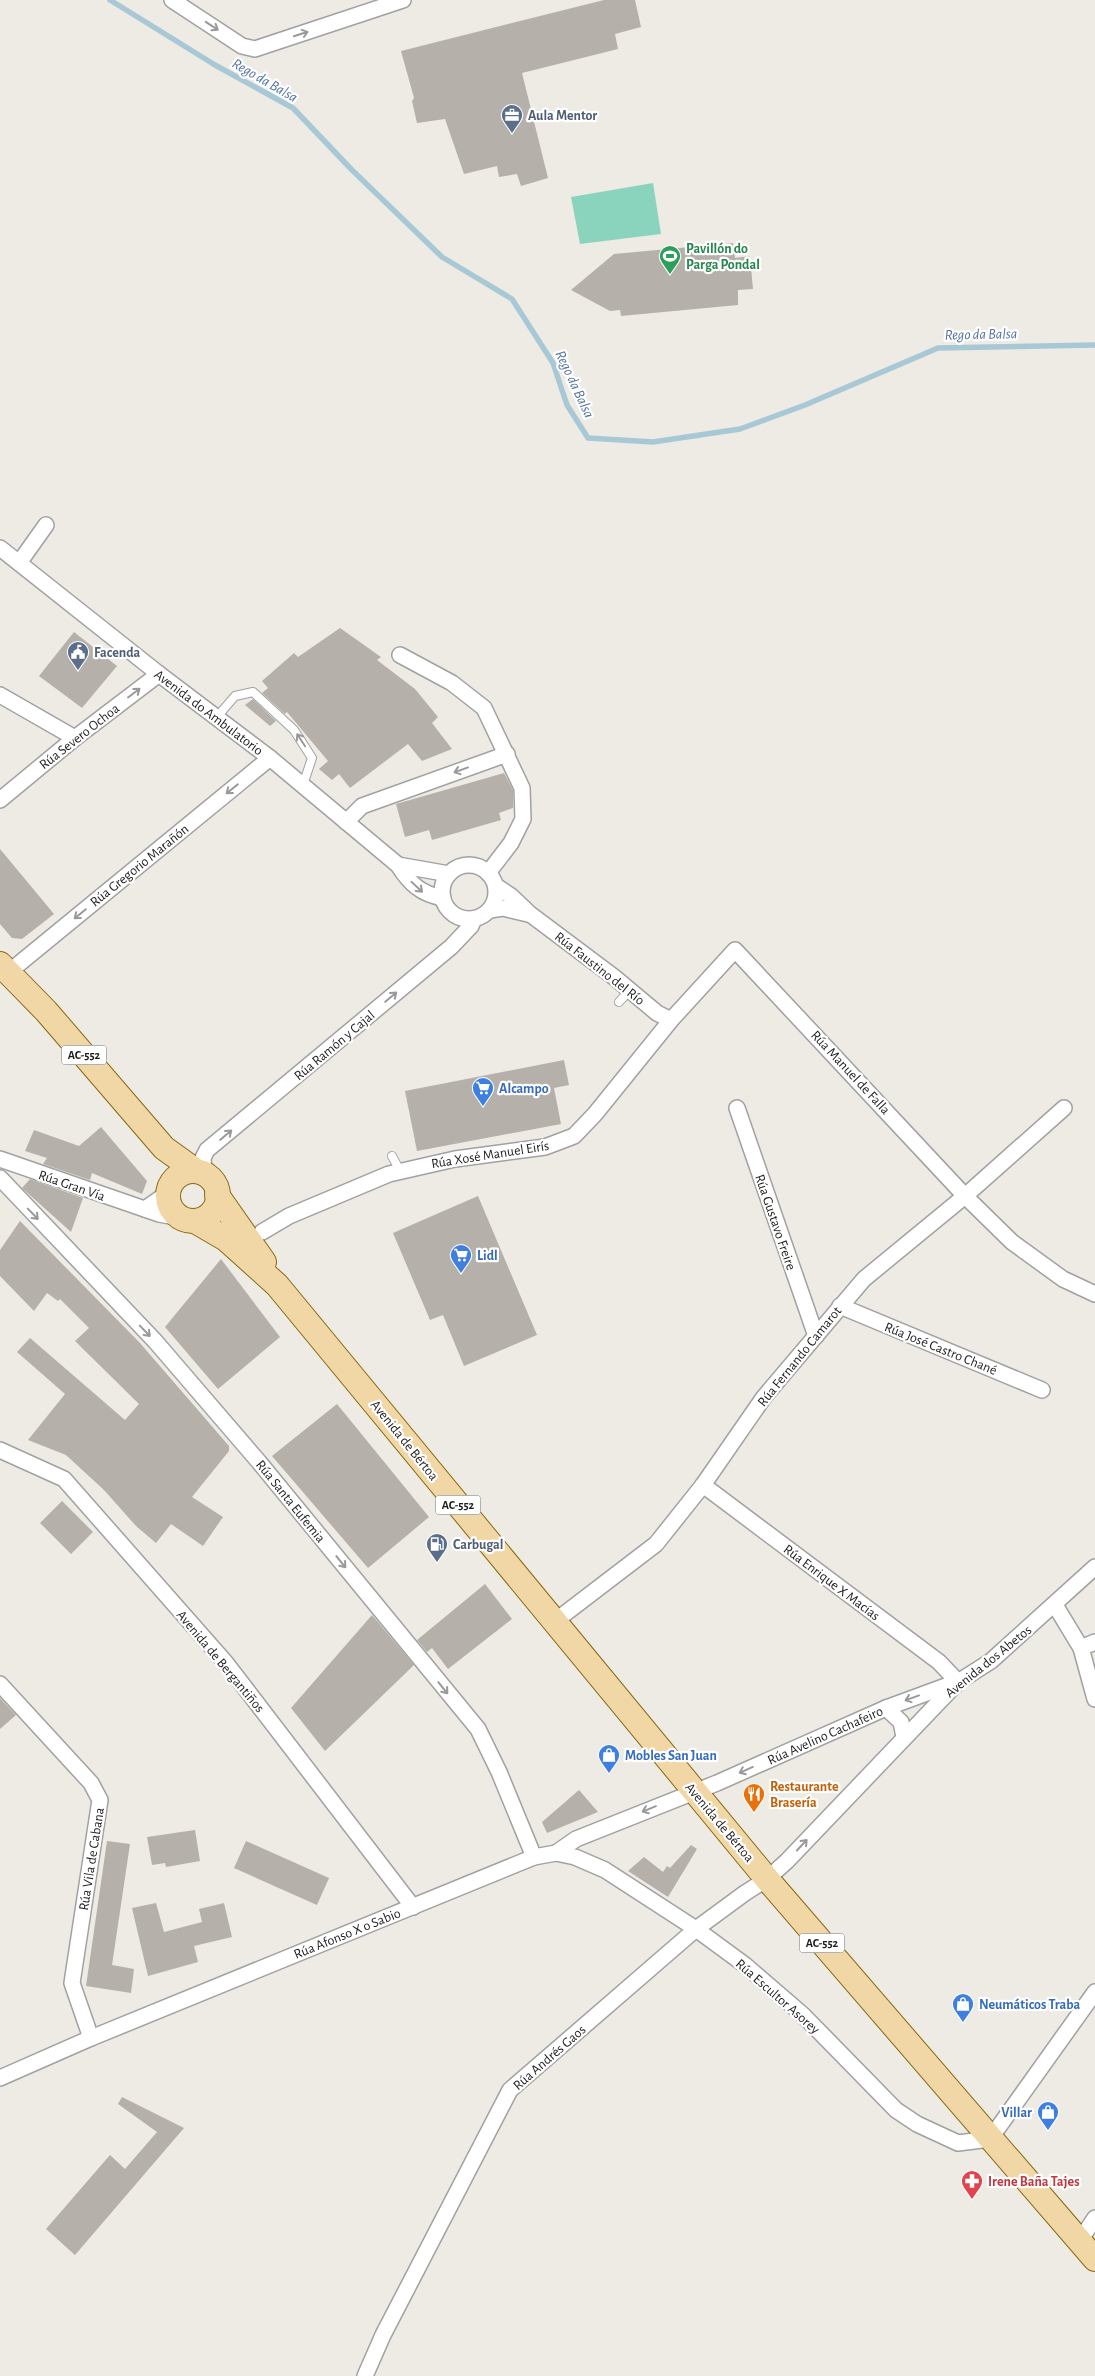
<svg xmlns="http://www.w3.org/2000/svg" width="1095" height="2376" viewBox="0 0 1095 2376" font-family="'Alegreya Sans',sans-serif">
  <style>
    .pitch { fill: #8ad4be }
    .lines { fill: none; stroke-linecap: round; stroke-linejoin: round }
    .stream { stroke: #a9c8d6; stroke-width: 5.5 }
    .building { fill: #b6b0aa }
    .service-casing { stroke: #a1a1a1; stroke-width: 10 }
    .minor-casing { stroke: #a1a1a1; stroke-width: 18 }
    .primary-casing { stroke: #866a10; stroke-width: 26 }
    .service { stroke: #fff; stroke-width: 8 }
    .minor { stroke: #fff; stroke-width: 15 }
    .primary { stroke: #f1d7a5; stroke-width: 24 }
    .oneway { stroke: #999 }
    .labels { text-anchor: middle; stroke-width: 4.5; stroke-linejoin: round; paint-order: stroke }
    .shield { fill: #fff; stroke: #616161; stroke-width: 1 }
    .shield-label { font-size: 12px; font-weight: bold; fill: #1d1d1d }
    .service-label { font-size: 14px; font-weight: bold; fill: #4e5e75; stroke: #fff; text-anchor: start }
    .leisure-label { font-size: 14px; font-weight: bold; fill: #27864d; stroke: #fff; text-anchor: start }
    .street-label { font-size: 14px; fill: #1d1d1d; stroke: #fff }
    .shop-label { font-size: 14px; font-weight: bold; fill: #366cbe; stroke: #fff; text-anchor: start }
    .food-label { font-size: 14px; font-weight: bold; fill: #c56008; stroke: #fff; text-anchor: start }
    .health-label { font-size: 14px; font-weight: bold; fill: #be3a42; stroke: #fff; text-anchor: start }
    .water-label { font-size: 15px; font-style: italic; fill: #5474a2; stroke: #fff }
  </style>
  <rect width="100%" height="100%" fill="#edebe4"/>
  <path class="pitch" d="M653,183L661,234L580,244L571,197Z"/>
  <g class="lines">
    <path class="stream" d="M110,0L215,65L293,108L352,170L442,257L512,299L553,363L567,405L588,438L653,442L740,429L805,405L938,348L1095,345"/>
  </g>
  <g class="building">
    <path d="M604,0H635L641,27L615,34L618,49L522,73L548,178L521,186L517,174L499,177L497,166L464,174L445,119L417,123L412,101L414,98L401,51Z"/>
    <path d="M733,243L735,258L750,256L753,289L738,290V305L621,316L620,310L610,311L571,290L614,254Z"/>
    <path d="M340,628L381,657L377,660L415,689L438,717L432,723L452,749L422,761L408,744L350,788L339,774L332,780L319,769L328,761L287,712L285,714L262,693L268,688L262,681L294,653L298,657Z"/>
    <path d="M74,632L117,666L82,708L39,676Z"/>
    <path d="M253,699L276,721L270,726L245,705Z"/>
    <path d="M504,773L513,790V808L499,813L501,820L432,840L429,830L405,837L396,804Z"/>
    <path d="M0,849L54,914L22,939L12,938L0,924Z"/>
    <path d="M564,1060L569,1085L554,1088L561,1124L417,1151L405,1091Z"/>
    <path d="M101,1127L147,1181L142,1194L92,1173L90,1180L43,1164L47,1158L25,1151L34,1130L79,1146Z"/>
    <path d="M30,1179L83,1198L71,1232L22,1188Z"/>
    <path d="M478,1196L537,1335L464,1366L443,1315L430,1320L393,1233Z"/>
    <path d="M20,1221L140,1343L229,1446V1451L192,1497L223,1517L203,1546L171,1524L156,1543L136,1526L104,1490L66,1455L28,1440L65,1394L17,1352L30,1338L125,1420L139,1404L75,1341L89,1328L60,1299L58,1301L47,1293L34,1311L0,1276V1250Z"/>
    <path d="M221,1259L280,1337L218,1389L165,1327Z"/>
    <path d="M337,1404L429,1517L368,1568L272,1456Z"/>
    <path d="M62,1501L93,1532L71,1554L40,1523Z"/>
    <path d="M485,1584L512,1619L448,1669L432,1648L427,1652L417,1640Z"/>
    <path d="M372,1615L414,1665L325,1751L291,1708Z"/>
    <path d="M0,1698L16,1715L0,1729Z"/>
    <path d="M579,1790L598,1812L547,1833L542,1822Z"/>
    <path d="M195,1830L200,1861L166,1867L165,1863L152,1865L147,1837Z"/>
    <path d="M107,1841L130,1844L112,1965L134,1969L131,1993L86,1986Z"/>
    <path d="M246,1841L329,1878L317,1905L234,1868Z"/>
    <path d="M691,1845L697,1849L668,1897L628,1871L644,1857L663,1872L667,1866L670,1868Z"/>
    <path d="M156,1903L164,1932L202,1922L199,1909L224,1903L232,1937L194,1946L198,1962L148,1976L132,1908Z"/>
    <path d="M122,2097L184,2128L75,2255L46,2229L110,2155L125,2169L157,2132L118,2104Z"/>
  </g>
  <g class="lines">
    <g class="service-casing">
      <g id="service">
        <path d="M216,718L235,696L253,692L294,730L312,758L303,785"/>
        <path d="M619,1002L629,991"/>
        <path d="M392,1156L400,1171"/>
      </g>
    </g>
    <g class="minor-casing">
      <g id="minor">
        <path d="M172,0L242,46L255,49L403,0"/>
        <path d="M0,548L159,674L270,758L398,865C410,884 421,894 443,898"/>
        <path d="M19,563L46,525"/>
        <path d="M400,655L452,683L484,708L522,788L523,819L511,843L488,873"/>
        <path d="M0,695L75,738"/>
        <path d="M0,800L75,738L159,674"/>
        <path d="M346,822L362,806L507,754"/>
        <path d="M398,865L449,874"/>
        <circle cx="469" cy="892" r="27"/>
        <path d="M496,886L511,896L530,914L614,977L657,1013L671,1020"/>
        <path d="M490,910L503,908L528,914"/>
        <path d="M9,972L270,758"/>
        <path d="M737,1108L816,1336"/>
        <path d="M0,1159L159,1214L181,1218"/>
        <path d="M204,1174L203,1158L207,1150L451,947L471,926L474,919"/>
        <path d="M0,1178L155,1341L259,1462L478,1729L499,1772L534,1857"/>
        <path d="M145,1209L168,1193"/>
        <path d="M262,1232L289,1216L389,1174L455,1159L545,1147L574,1136L595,1114L671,1020L735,950L965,1196L1012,1242L1063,1279L1095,1294"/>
        <path d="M840,1306L1042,1390"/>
        <path d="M0,1450L64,1479L226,1663L413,1907"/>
        <path d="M703,1485L939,1662L958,1682"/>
        <path d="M1055,1605L1081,1648L1095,1699"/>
        <path d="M554,1622L656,1544L703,1485L764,1397L864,1279L965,1196L1064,1108"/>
        <path d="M1081,1648L1095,1642"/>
        <path d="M0,1684L91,1783L100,1800L72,1983L91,2038"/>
        <path d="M886,1708L901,1722L904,1737"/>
        <path d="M556,1853L575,1857L605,1870L696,1929L745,1965L803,2015L896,2110L917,2124L958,2143L990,2139L1095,1992"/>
        <path d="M0,2078L91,2038L534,1857L556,1853L576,1839L717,1783L886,1708L954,1683"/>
        <path d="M1079,2242L1095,2218"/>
        <path d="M365,2376L383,2335L510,2090L696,1929L745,1893L767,1879L787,1861L958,1682L991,1661L1095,1567"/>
      </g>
    </g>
    <g class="primary-casing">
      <g id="primary">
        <path d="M0,964L46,1011L164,1148L196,1171"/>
        <circle cx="193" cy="1196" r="25"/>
        <path d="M217,1195L264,1262"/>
        <path d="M195,1221L226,1239L277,1285L767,1879L1095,2259"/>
      </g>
    </g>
    <use href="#service" class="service"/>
    <use href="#minor" class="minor"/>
    <use href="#primary" class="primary"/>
  </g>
  <defs><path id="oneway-shaft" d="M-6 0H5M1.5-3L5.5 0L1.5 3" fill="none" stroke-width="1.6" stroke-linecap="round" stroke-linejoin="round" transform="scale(1.25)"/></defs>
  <g class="oneway">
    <use href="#oneway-shaft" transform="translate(212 26) rotate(33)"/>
    <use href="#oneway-shaft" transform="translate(301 34) rotate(-18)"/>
    <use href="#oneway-shaft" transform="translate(134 693) rotate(-37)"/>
    <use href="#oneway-shaft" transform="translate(301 740) rotate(-123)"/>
    <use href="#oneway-shaft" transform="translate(461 770) rotate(160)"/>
    <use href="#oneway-shaft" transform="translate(232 789) rotate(141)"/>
    <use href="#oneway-shaft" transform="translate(417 887) rotate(43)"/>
    <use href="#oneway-shaft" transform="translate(80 914) rotate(141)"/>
    <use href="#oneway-shaft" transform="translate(391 997) rotate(-40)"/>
    <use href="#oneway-shaft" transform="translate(226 1135) rotate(-40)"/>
    <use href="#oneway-shaft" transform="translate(33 1214) rotate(46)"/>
    <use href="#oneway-shaft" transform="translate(145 1331) rotate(46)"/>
    <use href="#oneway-shaft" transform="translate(341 1562) rotate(51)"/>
    <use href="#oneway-shaft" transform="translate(443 1688) rotate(51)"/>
    <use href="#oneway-shaft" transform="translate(912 1698) rotate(160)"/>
    <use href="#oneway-shaft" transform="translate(746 1770) rotate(156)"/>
    <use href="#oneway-shaft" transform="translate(649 1809) rotate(158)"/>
    <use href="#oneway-shaft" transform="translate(802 1845) rotate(-47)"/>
  </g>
  <defs>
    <g id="office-pin" transform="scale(1.125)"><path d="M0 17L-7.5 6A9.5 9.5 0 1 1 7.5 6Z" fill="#5c6f8a" stroke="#fff"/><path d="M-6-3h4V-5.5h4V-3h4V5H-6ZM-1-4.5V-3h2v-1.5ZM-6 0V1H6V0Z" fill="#fff"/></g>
    <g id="stadium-pin" transform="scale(1.125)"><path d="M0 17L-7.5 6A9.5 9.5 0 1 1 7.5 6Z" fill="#2e9e5b" stroke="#fff"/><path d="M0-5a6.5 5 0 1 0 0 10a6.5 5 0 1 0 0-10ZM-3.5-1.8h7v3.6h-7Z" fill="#fff"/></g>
    <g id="civic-pin" transform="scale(1.125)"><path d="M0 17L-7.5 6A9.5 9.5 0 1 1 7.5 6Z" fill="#5c6f8a" stroke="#fff"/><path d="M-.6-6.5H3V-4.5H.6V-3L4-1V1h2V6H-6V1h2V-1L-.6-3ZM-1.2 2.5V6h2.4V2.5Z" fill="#fff"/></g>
    <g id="supermarket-pin" transform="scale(1.125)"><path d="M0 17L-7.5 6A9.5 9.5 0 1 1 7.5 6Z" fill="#3f7fe0" stroke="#fff"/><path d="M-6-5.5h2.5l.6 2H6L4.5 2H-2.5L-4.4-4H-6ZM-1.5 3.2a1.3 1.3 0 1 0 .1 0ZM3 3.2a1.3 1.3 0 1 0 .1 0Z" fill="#fff"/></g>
    <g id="fuel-pin" transform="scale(1.125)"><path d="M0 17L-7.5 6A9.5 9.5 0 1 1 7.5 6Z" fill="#5c6f8a" stroke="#fff"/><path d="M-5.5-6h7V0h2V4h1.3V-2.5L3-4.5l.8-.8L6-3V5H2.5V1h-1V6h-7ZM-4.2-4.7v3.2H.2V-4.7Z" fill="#fff"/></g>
    <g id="shop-pin" transform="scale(1.125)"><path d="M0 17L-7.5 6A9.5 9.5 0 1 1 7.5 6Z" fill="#3f7fe0" stroke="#fff"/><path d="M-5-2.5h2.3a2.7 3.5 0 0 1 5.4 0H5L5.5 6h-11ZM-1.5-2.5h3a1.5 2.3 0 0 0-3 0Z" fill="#fff"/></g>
    <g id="restaurant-pin" transform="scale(1.125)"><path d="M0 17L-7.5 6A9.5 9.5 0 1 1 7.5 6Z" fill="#e8710a" stroke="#fff"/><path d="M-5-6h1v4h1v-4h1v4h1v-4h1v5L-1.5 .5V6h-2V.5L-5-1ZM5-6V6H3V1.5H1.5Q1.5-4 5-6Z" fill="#fff"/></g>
    <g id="pharmacy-pin" transform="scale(1.125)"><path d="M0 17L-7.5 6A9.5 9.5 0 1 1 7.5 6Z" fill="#e0444e" stroke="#fff"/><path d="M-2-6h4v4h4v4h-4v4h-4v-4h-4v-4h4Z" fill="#fff"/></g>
  </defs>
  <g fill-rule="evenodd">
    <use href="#office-pin" x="512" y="115"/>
    <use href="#stadium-pin" x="670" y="256"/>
    <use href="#civic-pin" x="78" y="652"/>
    <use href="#supermarket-pin" x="483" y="1088"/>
    <use href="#supermarket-pin" x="461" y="1255"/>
    <use href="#fuel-pin" x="437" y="1544"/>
    <use href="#shop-pin" x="609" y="1755"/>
    <use href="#restaurant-pin" x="754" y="1794"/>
    <use href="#shop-pin" x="963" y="2004"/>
    <use href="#shop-pin" x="1048" y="2112"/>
    <use href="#pharmacy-pin" x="972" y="2181"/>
  </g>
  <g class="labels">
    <g class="shield">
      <rect x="61.5" y="1045.5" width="45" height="19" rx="4"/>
      <rect x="435.5" y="1495.5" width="45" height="19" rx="4"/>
      <rect x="799.5" y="1933.5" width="45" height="19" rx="4"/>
    </g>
    <g class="shield-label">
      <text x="84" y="1059">AC-552</text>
      <text x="458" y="1509">AC-552</text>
      <text x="822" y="1947">AC-552</text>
    </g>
    <g class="service-label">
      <text x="528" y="120">Aula Mentor</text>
      <text x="94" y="657">Facenda</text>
      <text x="453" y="1549">Carbugal</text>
    </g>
    <g class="leisure-label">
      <text x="686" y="253">Pavillón do<tspan x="686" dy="16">Parga Pondal</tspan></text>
    </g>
    <g class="street-label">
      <text transform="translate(209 712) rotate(37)" y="5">Avenida do Ambulatorio</text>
      <text transform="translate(79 736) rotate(-38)" y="5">Rúa Severo Ochoa</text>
      <text transform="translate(139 865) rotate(-39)" y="5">Rúa Gregorio Marañón</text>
      <text transform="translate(600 968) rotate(38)" y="5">Rúa Faustino del Río</text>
      <text transform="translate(334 1045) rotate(-40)" y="5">Rúa Ramón y Cajal</text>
      <text transform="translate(851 1072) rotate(47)" y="5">Rúa Manuel de Falla</text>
      <text transform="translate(490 1154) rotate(-9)" y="5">Rúa Xosé Manuel Eirís</text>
      <text transform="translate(72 1185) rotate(19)" y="5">Rúa Gran Vía</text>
      <text transform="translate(776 1222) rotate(71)" y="5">Rúa Gustavo Freire</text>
      <text transform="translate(941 1348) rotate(22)" y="5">Rúa José Castro Chané</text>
      <text transform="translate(799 1356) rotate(-51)" y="5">Rúa Fernando Camarot</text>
      <text transform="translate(405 1440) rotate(51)" y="5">Avenida de Bértoa</text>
      <text transform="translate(291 1501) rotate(51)" y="5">Rúa Santa Eufemia</text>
      <text transform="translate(832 1582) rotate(37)" y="5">Rúa Enrique X Macías</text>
      <text transform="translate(221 1661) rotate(50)" y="5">Avenida de Bergantiños</text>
      <text transform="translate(988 1661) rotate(-39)" y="5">Avenida dos Abetos</text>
      <text transform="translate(825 1735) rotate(-24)" y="5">Rúa Avelino Cachafeiro</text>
      <text transform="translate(720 1822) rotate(50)" y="5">Avenida de Bértoa</text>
      <text transform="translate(91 1859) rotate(-81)" y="5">Rúa Vila de Cabana</text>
      <text transform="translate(347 1933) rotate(-22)" y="5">Rúa Afonso X o Sabio</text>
      <text transform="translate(778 1996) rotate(41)" y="5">Rúa Escultor Asorey</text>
      <text transform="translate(549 2057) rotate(-41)" y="5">Rúa Andrés Gaos</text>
    </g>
    <g class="shop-label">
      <text x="499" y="1093">Alcampo</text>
      <text x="477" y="1260">Lidl</text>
      <text x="625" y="1760">Mobles San Juan</text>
      <text x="979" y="2009">Neumáticos Traba</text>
      <text x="1032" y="2117" text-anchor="end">Villar</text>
    </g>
    <g class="food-label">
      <text x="770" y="1791">Restaurante<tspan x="770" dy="16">Brasería</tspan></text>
    </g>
    <g class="health-label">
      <text x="988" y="2186">Irene Baña Tajes</text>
    </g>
    <g class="water-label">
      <text transform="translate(265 80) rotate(30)" y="5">Rego da Balsa</text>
      <text transform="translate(981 334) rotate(-1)" y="5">Rego da Balsa</text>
      <text transform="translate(575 384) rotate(65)" y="5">Rego da Balsa</text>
    </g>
  </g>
</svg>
